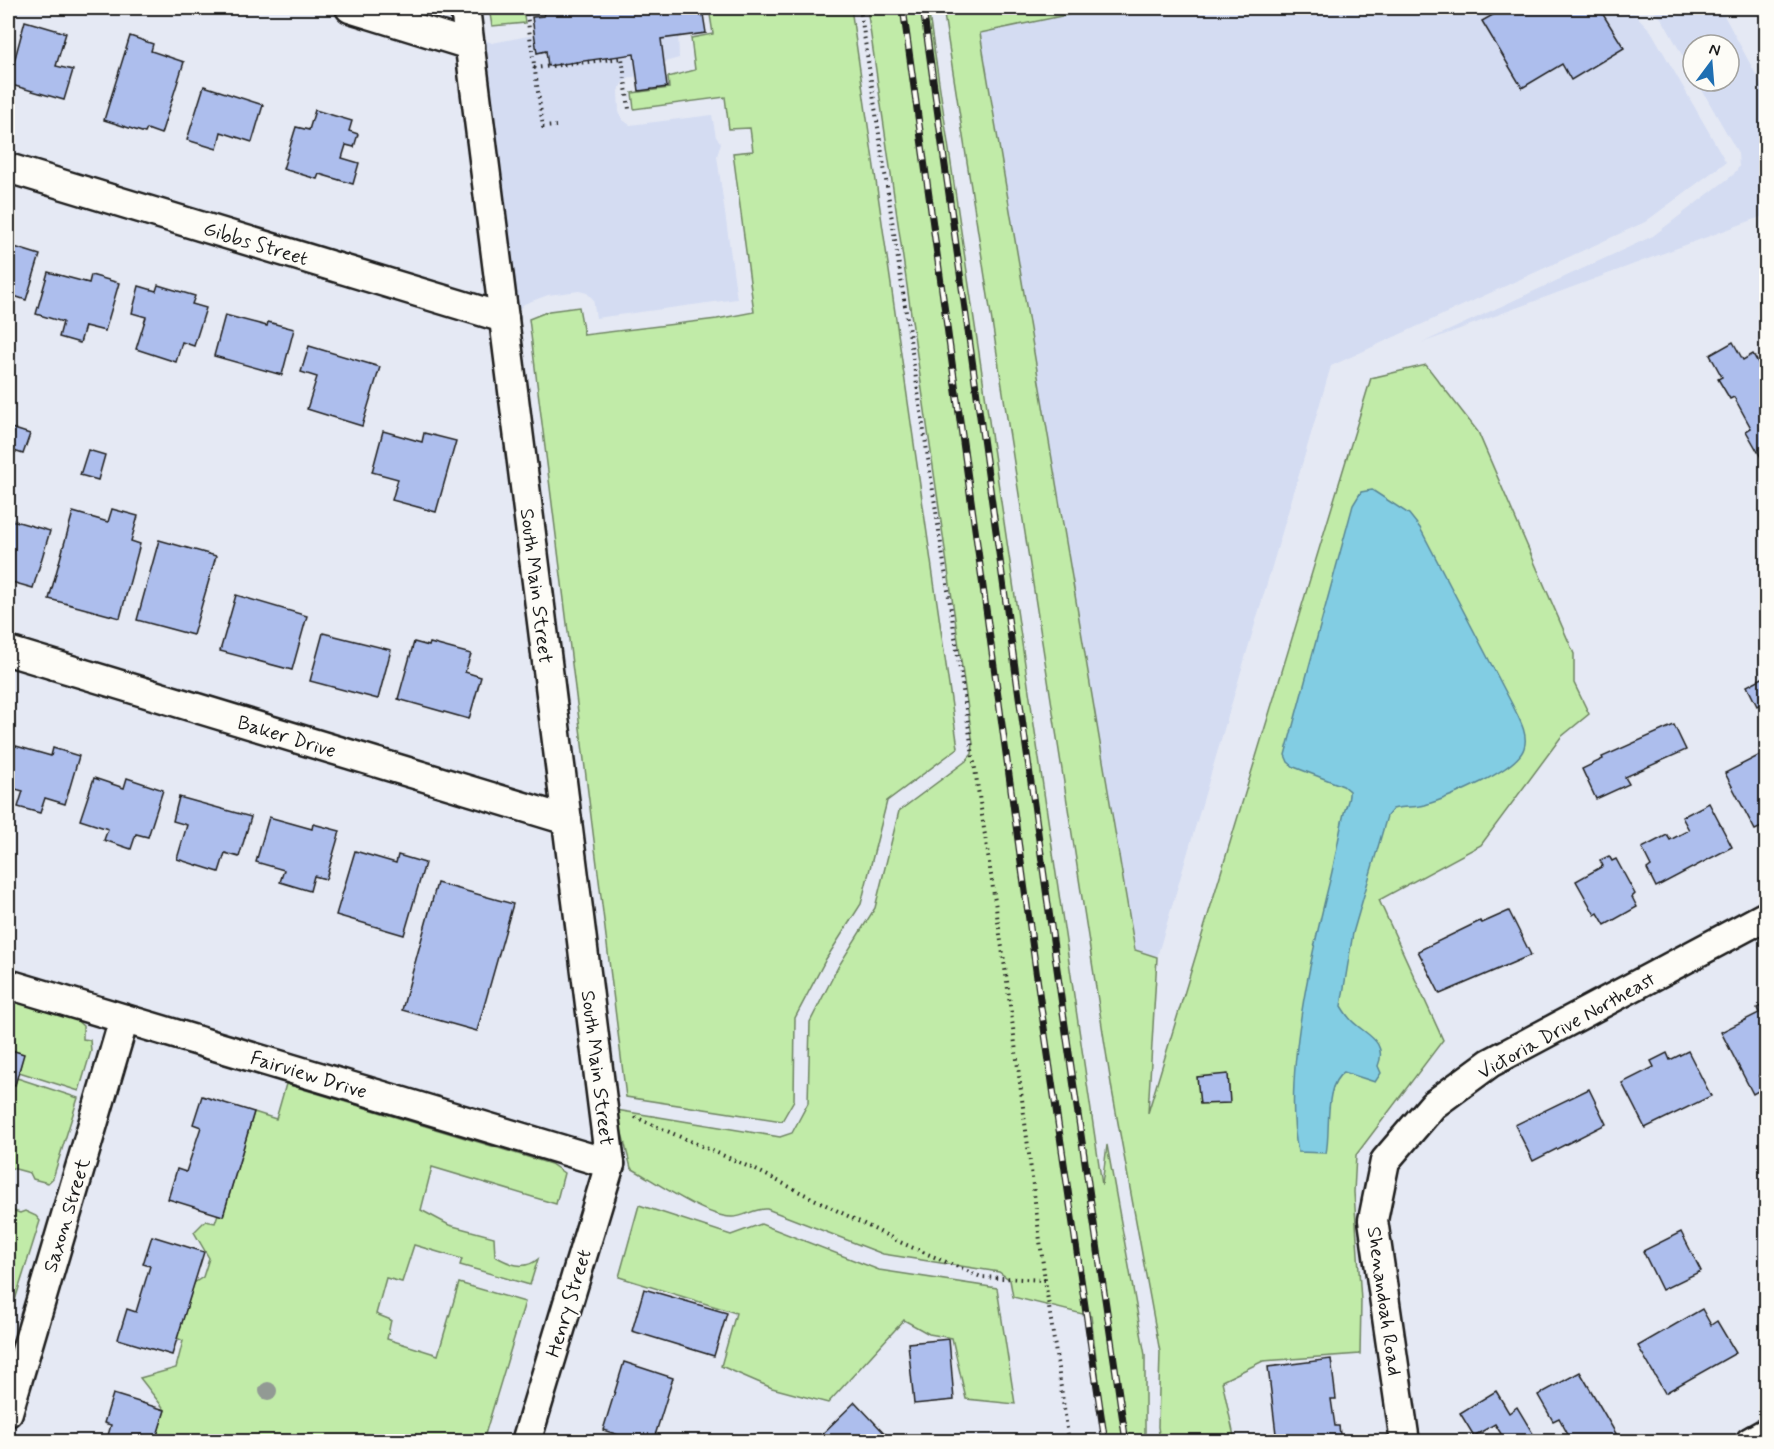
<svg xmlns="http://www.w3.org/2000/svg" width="1774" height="1449" viewBox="0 0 1774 1449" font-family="Mynerve,sans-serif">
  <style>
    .built { fill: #d4dcf2 }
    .green { fill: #c1eba8; stroke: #6e8462; stroke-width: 1.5 }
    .water { fill: #82cde3; stroke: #598693; stroke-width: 1.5 }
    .building { fill: #adbeed; stroke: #1c1c1c; stroke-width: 1.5 }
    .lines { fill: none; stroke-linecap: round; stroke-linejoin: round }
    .minor-casing { stroke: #1c1c1c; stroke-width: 33 }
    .path { stroke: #1c1c1c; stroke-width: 4; stroke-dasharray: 1.5 4.5; stroke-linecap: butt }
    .minor { stroke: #fdfcf7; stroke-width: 28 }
    .rail-casing { stroke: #1c1c1c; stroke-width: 7 }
    .rail { stroke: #fdfcf7; stroke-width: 4.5; stroke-dasharray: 14; stroke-linecap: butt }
    .tree { fill: #929a94 }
    .labels { text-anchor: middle; stroke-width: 4.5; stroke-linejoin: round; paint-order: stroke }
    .street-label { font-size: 20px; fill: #1c1c1c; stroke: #fdfcf7 }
  </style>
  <rect width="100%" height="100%" fill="#e5e9f4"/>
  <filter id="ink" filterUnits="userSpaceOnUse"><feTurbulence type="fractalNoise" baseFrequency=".0167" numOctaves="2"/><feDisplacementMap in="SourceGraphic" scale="12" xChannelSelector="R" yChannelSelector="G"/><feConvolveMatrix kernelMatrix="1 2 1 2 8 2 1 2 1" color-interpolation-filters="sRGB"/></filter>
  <g filter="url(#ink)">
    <g class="built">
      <path d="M450,8H474L481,38L492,43L534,35L539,25V13L583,8H694L696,20L678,31L679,58L661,63L654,74L632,77L623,82L618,91L619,112L623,120L630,125L712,115L716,137L721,143L717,156L737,299L596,318L593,299L587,293L579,291L548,295L524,304L515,313L501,354Z"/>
      <path d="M1100,8H1629L1651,31L1726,162L1645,222L1331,366L1157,957L1135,950L980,33Z"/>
      <path d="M1651,8H1720L1766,93V215L1422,343L1653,236L1733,175L1739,167L1738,153L1697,81H1729V45H1693V74L1662,19Z"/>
    </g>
    <g class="green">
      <path d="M489,8H523L525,23L492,26Z"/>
      <path d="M709,8H851L958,748L887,801L861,904L826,959L795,1018L794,1100L782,1121L626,1097L529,319L549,311L579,307L584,335L717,319L754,312L733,153L753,151L750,128L729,129L725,97L634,109L632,93L669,88L668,77L695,70L691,38L713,34Z"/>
      <path d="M867,8H928L1102,1185L1107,1145L1145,1355V1441H1106L1091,1316L1013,1297L1010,1280L999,1272L883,1254L767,1209C754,1208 743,1218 731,1217C704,1216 656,1182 631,1168L616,1110L780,1137L792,1133L808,1103L810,1022L838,967L875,908L899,811L966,761L972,754L973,744Z"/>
      <path d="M943,8H1100L980,33L1135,950L1157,957L1148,1113L1371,378L1426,365L1478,432L1574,654V683L1589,714L1561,737L1481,845L1379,900L1443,1040L1356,1155L1354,1192L1361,1301L1360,1354L1263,1361L1222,1381L1235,1441H1160L1158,1427L1160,1352L1112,1090Z"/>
      <path d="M8,997L74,1018L83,1026V1039L90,1040L91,1051L79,1091L19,1072L23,1054L8,1049Z"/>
      <path d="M17,1078L78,1098L53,1178L48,1183L33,1179L30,1173L8,1167V1088L9,1083L15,1084Z"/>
      <path d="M286,1084L551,1164L564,1173L556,1204L432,1167L421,1210L449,1225L494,1237L495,1256C509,1264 524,1271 538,1259L530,1285L460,1265L462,1259L414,1245L402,1282L386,1278L376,1314L391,1320L387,1339L438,1355L459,1283L525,1302L483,1441H155L165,1410L140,1378L176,1368L183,1341L177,1338L194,1283L203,1277L209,1258L194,1232L205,1221L215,1223L218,1214L223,1216L254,1112L276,1119Z"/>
      <path d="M639,1205L731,1235L761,1224L879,1270L997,1288L1015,1404L966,1399L952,1338L929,1334L904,1320L828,1403L772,1388L721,1366L736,1313L619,1277Z"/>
      <path d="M8,1209L20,1213L25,1211L36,1216L40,1221L15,1300L8,1298Z"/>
    </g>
    <path class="water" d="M1372,490L1409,514L1420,528L1512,704C1518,717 1529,734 1524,748C1517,771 1447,798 1425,805C1414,808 1403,806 1393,809L1387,816L1353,933L1341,1006C1344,1011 1348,1017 1352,1021C1366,1035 1388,1041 1378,1066L1381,1073L1375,1082L1344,1072C1323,1085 1331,1131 1326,1153L1298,1152C1282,1078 1312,951 1331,876C1336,855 1339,834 1344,813C1346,805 1350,800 1349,791L1343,786L1294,767L1288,762L1285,755L1353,505L1361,492Z"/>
    <g class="building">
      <path d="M542,8H702L706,33L661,39L667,87L639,91L634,54L548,66L546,51L537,53L532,17L544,16Z"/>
      <path d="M1505,8H1599L1624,48L1571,80L1562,64L1522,88L1482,21Z"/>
      <path d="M25,21L66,33L56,66L73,70L64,100L8,84Z"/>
      <path d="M130,36L153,44L151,51L184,62L161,134L147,129L145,133L104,120Z"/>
      <path d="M204,86L263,105L252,142L221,132L217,149L187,140Z"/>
      <path d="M315,110L352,121L349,131L358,134L354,147L346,145L342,158L359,163L353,184L319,174L317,179L283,169L296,127L309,130Z"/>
      <path d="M8,245L40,255L26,300L8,294Z"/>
      <path d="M48,272L89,283L91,275L119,283L105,331L85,326L80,343L59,337L63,322L36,314Z"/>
      <path d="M158,285L195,296L192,304L206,308L194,346L182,342L176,362L136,349L146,317L132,313L139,286L156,291Z"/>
      <path d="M225,315L267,326L268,322L294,329L282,375L214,356Z"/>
      <path d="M1733,342L1743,360L1753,354L1766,376V466L1746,431L1751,428L1734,397L1730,399L1718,379L1722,377L1710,355Z"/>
      <path d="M309,346L380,367L362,426L307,409L317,377L301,372Z"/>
      <path d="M8,427L30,434L23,454L8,449Z"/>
      <path d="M383,431L422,442L424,433L456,441L436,512L392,500L398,479L372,472Z"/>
      <path d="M88,450L105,455L98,480L80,475Z"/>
      <path d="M112,509L138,516L131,541L140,544L120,618L49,599L73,512L108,522Z"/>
      <path d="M8,519L50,531L33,588L8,581Z"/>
      <path d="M159,540L216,556L193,635L137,620Z"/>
      <path d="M236,595L307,616L292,670L220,651Z"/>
      <path d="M323,633L391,650L378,699L310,681Z"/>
      <path d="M414,642L429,646L430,643L471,654L465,672L481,677L469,719L398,699Z"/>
      <path d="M1766,676V701L1757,706L1747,686Z"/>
      <path d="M1674,725L1686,750L1625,777L1629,784L1596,799L1582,769L1603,759L1602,757Z"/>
      <path d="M9,744L51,756L53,748L79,756L65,804L45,798L40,813L18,807L23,791L8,787Z"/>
      <path d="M1766,752V825L1755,830L1725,773Z"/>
      <path d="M94,778L124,788L127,778L163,790L148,837L136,834L131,849L104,840L108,829L80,820Z"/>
      <path d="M179,797L251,817L239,857L225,853L219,872L177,859L187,825L173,821Z"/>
      <path d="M1709,803L1732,847L1656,887L1647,869L1651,866L1642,848L1667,835L1670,840L1689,830L1682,817Z"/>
      <path d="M269,817L312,829L313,824L340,831L326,879L314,876L310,891L280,882L284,870L256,862Z"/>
      <path d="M355,851L396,863L398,855L425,863L404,935L336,915Z"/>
      <path d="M1609,856L1612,861L1616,859L1635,894L1632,897L1637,907L1605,925L1598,913L1595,915L1576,881L1603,866L1600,860Z"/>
      <path d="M437,883L513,904L477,1031L402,1010Z"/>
      <path d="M1509,911L1531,955L1440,994L1418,951L1480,921L1482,923Z"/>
      <path d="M1766,1003V1071L1759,1075L1765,1087L1753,1094L1721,1032L1759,1013L1757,1008Z"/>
      <path d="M8,1049L24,1054L15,1085L9,1083L8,1088Z"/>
      <path d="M1688,1051L1711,1096L1645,1128L1622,1083L1654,1067L1651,1061L1667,1053L1670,1060Z"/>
      <path d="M1228,1074L1230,1103L1200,1104L1197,1077Z"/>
      <path d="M1589,1089L1606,1124L1533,1161L1515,1125Z"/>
      <path d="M202,1096L254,1112L223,1216L168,1199L177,1169L186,1172L201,1127L193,1124Z"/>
      <path d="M1681,1232L1701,1271L1662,1290L1643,1251Z"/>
      <path d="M152,1236L204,1252L172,1355L118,1339L127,1309L136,1312L150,1266L143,1264Z"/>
      <path d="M644,1289L727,1313L714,1356L632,1331Z"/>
      <path d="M1702,1309L1711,1325L1717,1321L1736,1353L1665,1393L1638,1346Z"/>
      <path d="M949,1339L954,1400L914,1404L908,1343Z"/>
      <path d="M1331,1359L1336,1399H1331L1335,1426H1339L1341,1442H1277L1268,1367Z"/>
      <path d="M624,1362L673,1378L653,1442H640L603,1430Z"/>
      <path d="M1580,1372L1618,1437L1610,1442H1572L1559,1418L1553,1421L1538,1395Z"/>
      <path d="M1496,1391L1509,1413L1517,1407L1538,1442H1506L1495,1424L1474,1436L1460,1413Z"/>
      <path d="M113,1394L165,1410L155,1442H106L111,1425L104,1423Z"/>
      <path d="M855,1402L891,1440L814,1442Z"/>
    </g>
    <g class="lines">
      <g class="minor-casing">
        <g id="minor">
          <path d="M350,8L470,45"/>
          <path d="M465,8L610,1164L526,1442"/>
          <path d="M8,168L504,318"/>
          <path d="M8,651L567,820"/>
          <path d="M8,984L610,1164"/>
          <path d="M8,1412L124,1019"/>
          <path d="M1405,1442L1373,1220L1385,1161L1433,1105L1490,1063L1766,916"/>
          <path d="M1750,1442L1766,1433"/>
        </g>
      </g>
      <g class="path">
        <path d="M526,8L543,127L556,126"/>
        <path d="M860,8L1007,981L1045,1280L1069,1442"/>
        <path d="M534,68L622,58L629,109"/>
        <path d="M635,1117L754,1169L902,1243L981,1277L1045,1280"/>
      </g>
      <use href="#minor" class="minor"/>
      <g class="rail-casing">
        <g id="rail">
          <path d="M903,8L1042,1014L1105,1442"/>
          <path d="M923,8L1063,1012L1126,1442"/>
        </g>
      </g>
      <use href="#rail" class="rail"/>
    </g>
    <circle class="tree" cx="268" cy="1391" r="9"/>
  </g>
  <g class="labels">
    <g class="street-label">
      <text transform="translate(256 243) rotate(17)" y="7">Gibbs Street</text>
      <text transform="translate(537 586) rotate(83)" y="7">South Main Street</text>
      <text transform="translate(287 736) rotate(17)" y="7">Baker Drive</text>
      <text transform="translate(1566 1025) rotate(-29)" y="7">Victoria Drive Northeast</text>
      <text transform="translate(598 1068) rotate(83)" y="7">South Main Street</text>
      <text transform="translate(309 1074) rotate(17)" y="7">Fairview Drive</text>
      <text transform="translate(66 1215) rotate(-73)" y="7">Saxon Street</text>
      <text transform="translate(1385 1301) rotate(82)" y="7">Shenandoah Road</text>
      <text transform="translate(568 1303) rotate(-73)" y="7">Henry Street</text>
    </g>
  </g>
  <rect width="1774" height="1449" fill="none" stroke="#fdfcf7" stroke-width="30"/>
  <rect x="15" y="15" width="1744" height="1419" fill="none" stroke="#1c1c1c" stroke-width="2" filter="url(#ink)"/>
  <g transform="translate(1711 63) rotate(16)"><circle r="28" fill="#fdfcf7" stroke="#a3a29f" stroke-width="1.5"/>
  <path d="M0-4.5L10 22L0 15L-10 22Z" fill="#1f6fb2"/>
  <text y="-9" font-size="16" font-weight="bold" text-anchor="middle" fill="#1c1c1c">N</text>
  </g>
</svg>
